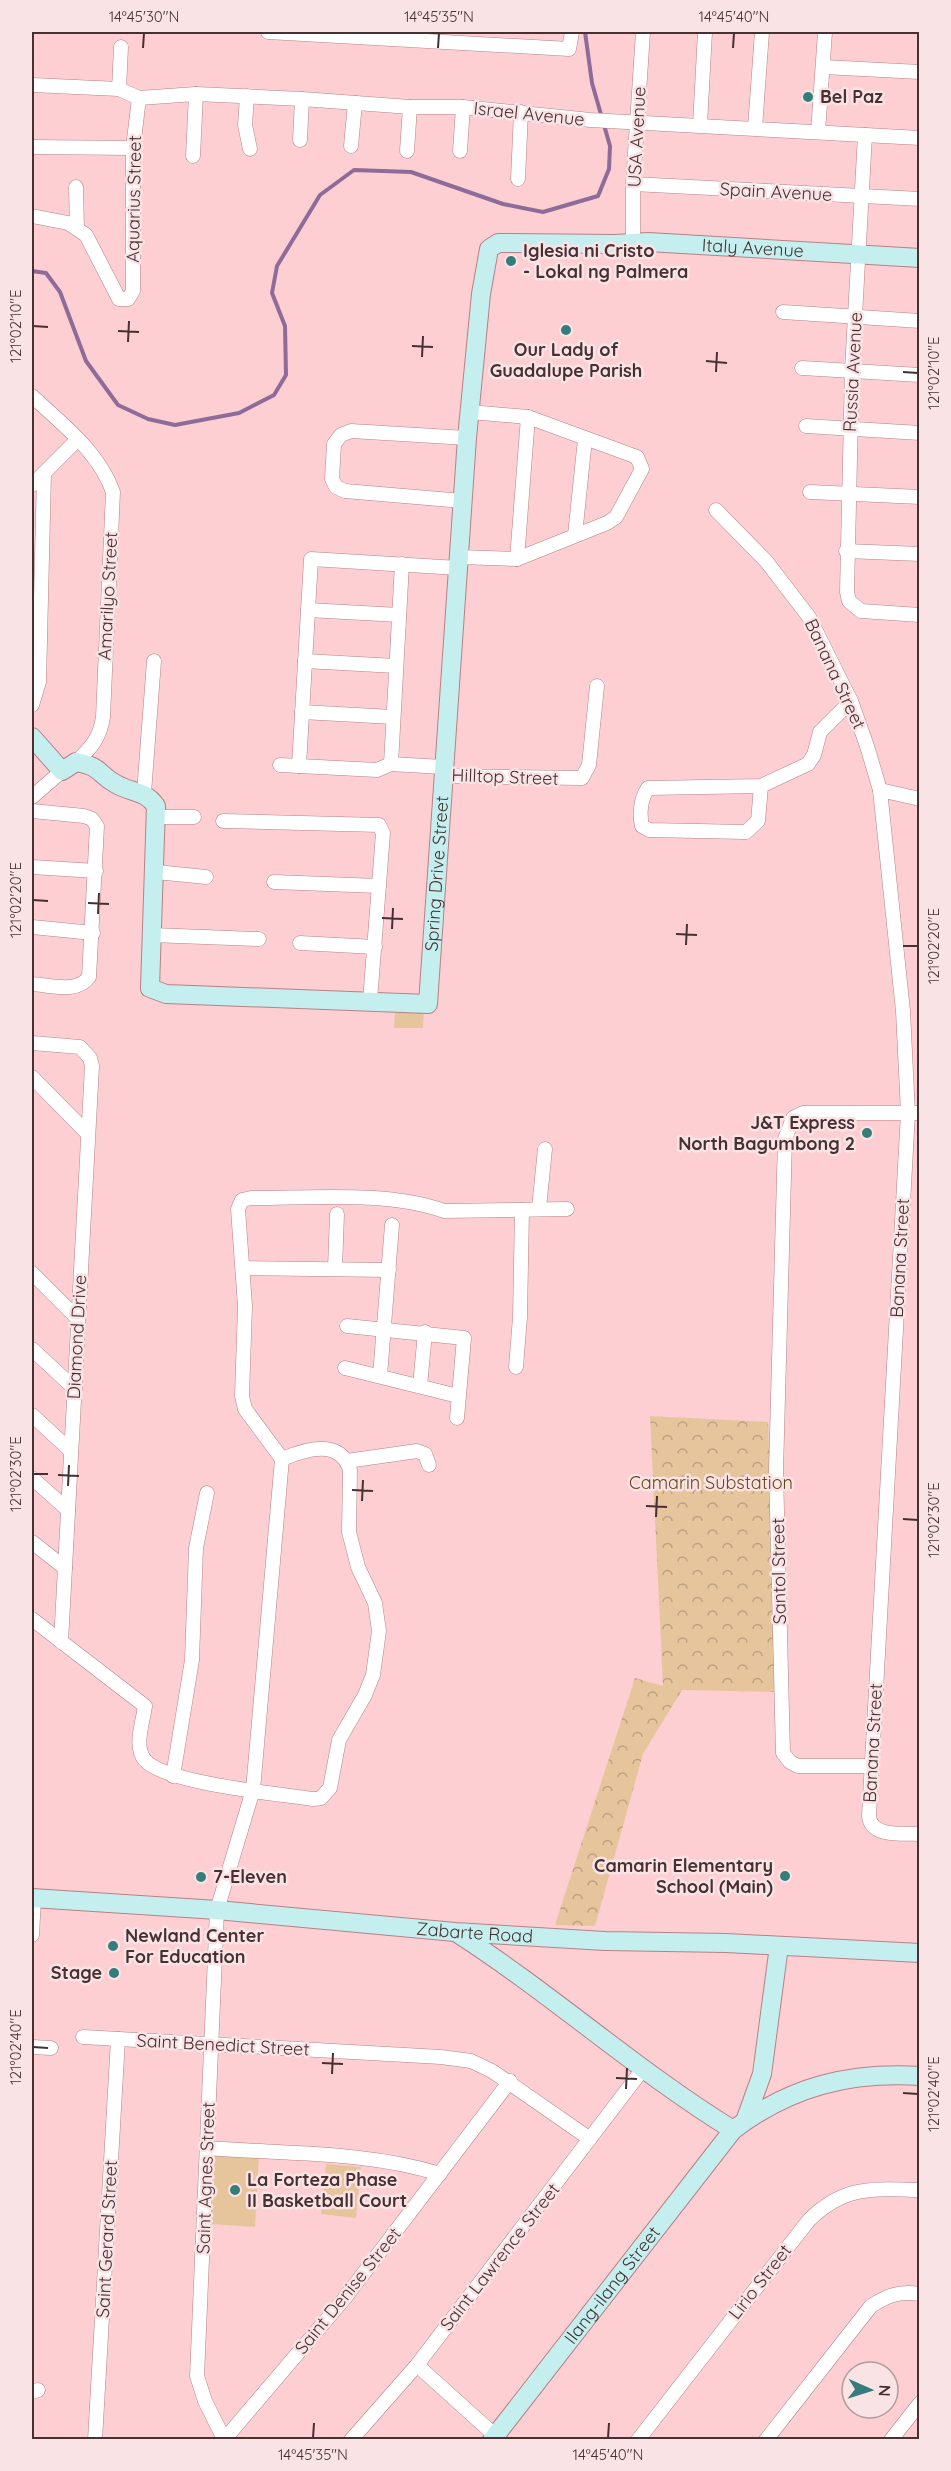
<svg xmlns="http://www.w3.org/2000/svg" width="951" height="2471" viewBox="0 0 951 2471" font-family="Quicksand,sans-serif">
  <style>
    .forest { fill: url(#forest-crowns) }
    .garden { fill: #e6c59d }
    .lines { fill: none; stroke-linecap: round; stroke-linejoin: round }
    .stream { stroke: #8e6c99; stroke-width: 4 }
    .street-casing { stroke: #b58186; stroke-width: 15 }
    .secondary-casing { stroke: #b58186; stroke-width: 20 }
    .street { stroke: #fff; stroke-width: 14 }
    .secondary { stroke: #c4efee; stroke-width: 18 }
    .ticks { fill: none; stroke: #463032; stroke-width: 2 }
    .poi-dot { fill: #347d7b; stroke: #fae3e5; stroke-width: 2 }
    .labels { text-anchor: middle; stroke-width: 5; stroke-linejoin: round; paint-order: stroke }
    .poi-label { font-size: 18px; font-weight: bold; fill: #463032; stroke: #fae3e5; text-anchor: start }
    .street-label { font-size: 18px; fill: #463032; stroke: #fae3e5 }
    .park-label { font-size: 18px; fill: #684613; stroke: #fae3e5 }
    .neatline { fill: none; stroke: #463032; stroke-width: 2 }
    .ticks-label { font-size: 15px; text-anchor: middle; fill: #463032 }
  </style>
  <defs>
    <pattern id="forest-crowns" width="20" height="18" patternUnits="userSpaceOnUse" patternTransform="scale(1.5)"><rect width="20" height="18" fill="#e6c59d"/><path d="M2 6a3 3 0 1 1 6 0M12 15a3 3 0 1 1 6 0" fill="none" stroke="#bca081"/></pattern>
  </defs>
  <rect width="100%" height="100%" fill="#fdcfd3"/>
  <path class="forest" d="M650,1416L768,1422L778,1692L682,1690L643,1754L595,1926L555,1925L635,1678L663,1686Z"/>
  <g class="garden">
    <path d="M395,1007L424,1009L423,1028H394Z"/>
    <path d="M215,2152L259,2155L255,2227L211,2224Z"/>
    <path d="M326,2164L361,2167L356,2218L321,2214Z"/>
  </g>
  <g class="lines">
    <path class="stream" d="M32,271L46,273L60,292L86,361L118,405L148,419L175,425L239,413L274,395L286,375L285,326L272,293L277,266L320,195L354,170L411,172L503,204L543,212L598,196L609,169L610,146L592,83L585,32"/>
    <g class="street-casing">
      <g id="street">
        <path d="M268,32L569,49L572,32"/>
        <path d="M823,67L920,72"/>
        <path d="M32,85L119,89L139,98L196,94L302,99L410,107H463L590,120L920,138"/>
        <path d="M119,89L121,47"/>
        <path d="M247,96L245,125L250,149"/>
        <path d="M700,125L705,32"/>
        <path d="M755,128L762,32"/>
        <path d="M818,132L825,32"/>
        <path d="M865,135L852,370L847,592L849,601L861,611L920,615"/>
        <path d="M300,140L302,99"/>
        <path d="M351,146L355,103"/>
        <path d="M32,147L133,148"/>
        <path d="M407,151L410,107"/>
        <path d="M460,151L463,107"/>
        <path d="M193,156L196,94"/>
        <path d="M518,179L521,112"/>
        <path d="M633,184L920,199"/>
        <path d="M76,187L77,228"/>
        <path d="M32,216L68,223L86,235L119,299H128L133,291V148L139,98"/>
        <path d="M633,244V184L643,32"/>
        <path d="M783,312L920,321"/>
        <path d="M802,368L920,375"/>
        <path d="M32,396C62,424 99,452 113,492L103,717C100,738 91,748 76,762"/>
        <path d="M806,426L920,433"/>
        <path d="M32,485L78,439"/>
        <path d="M810,492L920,497"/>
        <path d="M463,501L345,491L336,487L332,479L334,444L341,435L351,431L467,438"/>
        <path d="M716,510L766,561L809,617L851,701L867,746L880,790L903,1011L908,1113L869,1816C871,1838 903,1833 920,1834"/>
        <path d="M575,535L585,439"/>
        <path d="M846,551L920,554"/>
        <path d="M459,557L517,559L607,523L616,517L642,469L637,457L528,417L470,412"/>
        <path d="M517,559L528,417"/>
        <path d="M308,610L399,615"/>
        <path d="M305,661L396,666"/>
        <path d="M32,705L39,682L44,473"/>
        <path d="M302,712L393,717"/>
        <path d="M391,764L402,564"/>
        <path d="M280,765L377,770L391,764L443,767"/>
        <path d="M299,766L311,559L458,568"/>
        <path d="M442,776L582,778L589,765L597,686"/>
        <path d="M761,786L758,821L746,832L649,830L642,826C639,813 641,798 648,788L761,786L808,764L814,755L820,732L851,701"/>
        <path d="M880,790L920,799"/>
        <path d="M144,793L154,661"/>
        <path d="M32,797L62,771"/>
        <path d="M32,811L84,816L92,819L97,826L89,977C77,994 50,985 32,984"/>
        <path d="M157,817H194"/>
        <path d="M223,821L379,825L383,833L370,1001"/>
        <path d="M32,867L96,871"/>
        <path d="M156,872L206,877"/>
        <path d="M274,882L379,886"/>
        <path d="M32,927L93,933"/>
        <path d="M152,935L259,939"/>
        <path d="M300,943L375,947"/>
        <path d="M32,1043L80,1047L90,1058L92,1066L61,1642"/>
        <path d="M32,1077L88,1134"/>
        <path d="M539,1208L545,1149"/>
        <path d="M243,1268L389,1270"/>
        <path d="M335,1268L337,1214"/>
        <path d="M32,1273L78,1319"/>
        <path d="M347,1326L464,1338L457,1418"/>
        <path d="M32,1349L75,1389"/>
        <path d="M516,1367L520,1317L522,1210"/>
        <path d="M345,1368L458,1396"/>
        <path d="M380,1376L392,1225"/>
        <path d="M420,1386L425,1332"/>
        <path d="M32,1415L71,1451"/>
        <path d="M347,1461L417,1451L425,1454L429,1465"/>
        <path d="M32,1478L68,1510"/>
        <path d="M32,1542L65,1568"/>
        <path d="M32,1619L145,1706C143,1722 134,1745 144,1759C161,1783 280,1794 313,1799L321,1798L330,1788L339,1740L365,1695L373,1675L379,1631L375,1603L358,1567L349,1532L350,1470C340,1438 306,1449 282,1459"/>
        <path d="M871,1766H798L790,1762L783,1753L776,1471L785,1139L793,1118L803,1113H920"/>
        <path d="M173,1776L192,1660L196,1548L207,1493"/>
        <path d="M32,1935L34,1898"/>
        <path d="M83,2037L441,2057L471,2061L492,2071L590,2139"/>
        <path d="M32,2047L51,2048"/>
        <path d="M207,2148C284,2154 366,2151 440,2174"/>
        <path d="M417,2365L500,2440"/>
        <path d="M32,2392L38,2390"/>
        <path d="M224,2439L205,2401L197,2376L217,1910L253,1790L282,1459L245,1409L242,1396L245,1306L238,1209L242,1200L251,1198C310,1198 390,1191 444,1211L567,1209"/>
        <path d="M95,2440L118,2039"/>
        <path d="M224,2440L344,2299L510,2081"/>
        <path d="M351,2440L417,2365L643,2069"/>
        <path d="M638,2440L809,2220C845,2185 872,2189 920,2190"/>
        <path d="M766,2440L871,2306C888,2295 900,2291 920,2294"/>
        <path d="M891,2440L920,2403"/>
      </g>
    </g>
    <g class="secondary-casing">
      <g id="secondary">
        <path id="s1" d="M32,737L62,771L76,762C103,767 97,774 116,784C131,793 145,790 156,806L150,988L166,994L428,1004L467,438L481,294L489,249L498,243L616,244L648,242L920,258"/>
        <path id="s2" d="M32,1898L217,1910L455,1932L605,1941L726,1943L920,1953"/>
        <path d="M457,1933C552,1994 637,2071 733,2130"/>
        <path d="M745,2121L762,2074L779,1946"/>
        <path id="s3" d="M492,2440L733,2130C791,2086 849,2072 920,2076"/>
      </g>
    </g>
    <use href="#street" class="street"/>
    <use href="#secondary" class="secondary"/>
  </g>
  <path class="ticks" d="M143,48L144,33M438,48L439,33M733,48L734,33M33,326L48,327M118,331L139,332M128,342L129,321M412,346L433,347M422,357L423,336M706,361L727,363M716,372L717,352M903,372L918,373M33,900L48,901M88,903L109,904M98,914L99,893M382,918L403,919M392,929L393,908M676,934L697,935M686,945L687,924M903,946H918M33,1474H48M58,1475L79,1476M68,1486L69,1465M352,1490L373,1491M362,1501L363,1480M646,1506L667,1507M656,1517L657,1496M903,1519L918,1520M33,2047L48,2048M322,2063L343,2064M332,2074L333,2053M616,2078L637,2079M626,2089L627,2068M903,2093L918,2094M313,2438L314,2423M608,2438L609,2423"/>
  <g class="poi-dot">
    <circle cx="808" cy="97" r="6"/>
    <circle cx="511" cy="261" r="6"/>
    <circle cx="566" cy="330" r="6"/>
    <circle cx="867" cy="1133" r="6"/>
    <circle cx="785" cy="1876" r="6"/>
    <circle cx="201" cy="1877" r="6"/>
    <circle cx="113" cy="1946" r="6"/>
    <circle cx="114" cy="1973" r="6"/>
    <circle cx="235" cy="2190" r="6"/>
  </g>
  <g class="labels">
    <g class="poi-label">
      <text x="820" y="103">Bel Paz</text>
      <text x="523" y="257">Iglesia ni Cristo<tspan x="523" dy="21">- Lokal ng Palmera</tspan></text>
      <text x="566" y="356" text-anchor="middle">Our Lady of<tspan x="566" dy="21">Guadalupe Parish</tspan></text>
      <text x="855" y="1129" text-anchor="end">J&amp;T Express<tspan x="855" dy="21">North Bagumbong 2</tspan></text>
      <text x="773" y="1872" text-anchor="end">Camarin Elementary<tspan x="773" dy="21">School (Main)</tspan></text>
      <text x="213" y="1883">7-Eleven</text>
      <text x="125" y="1942">Newland Center<tspan x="125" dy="21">For Education</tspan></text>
      <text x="102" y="1979" text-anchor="end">Stage</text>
      <text x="247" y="2186">La Forteza Phase<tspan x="247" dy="21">II Basketball Court</tspan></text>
    </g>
    <g class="street-label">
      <text transform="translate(529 114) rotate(6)" y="6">Israel Avenue</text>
      <text transform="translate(637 137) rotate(-87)" y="6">USA Avenue</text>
      <text transform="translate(776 192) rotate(3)" y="6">Spain Avenue</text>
      <text transform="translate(134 199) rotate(-89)" y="6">Aquarius Street</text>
      <text dy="6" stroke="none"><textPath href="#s1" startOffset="1640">Italy Avenue</textPath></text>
      <text transform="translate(853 372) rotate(-87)" y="6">Russia Avenue</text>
      <text transform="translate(108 596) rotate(-87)" y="6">Amarilyo Street</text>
      <text transform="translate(835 674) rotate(65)" y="6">Banana Street</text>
      <text transform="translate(505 777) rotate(2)" y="6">Hilltop Street</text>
      <text dy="6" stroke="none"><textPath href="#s1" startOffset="747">Spring Drive Street</textPath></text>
      <text transform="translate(900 1258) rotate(-87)" y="6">Banana Street</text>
      <text transform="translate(77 1337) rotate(-87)" y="6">Diamond Drive</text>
      <text transform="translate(779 1571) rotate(-91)" y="6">Santol Street</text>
      <text transform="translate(873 1743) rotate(-87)" y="6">Banana Street</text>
      <text dy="6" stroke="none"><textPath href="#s2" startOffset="444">Zabarte Road</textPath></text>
      <text transform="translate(223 2045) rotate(3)" y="6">Saint Benedict Street</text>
      <text transform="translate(206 2178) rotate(-88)" y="6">Saint Agnes Street</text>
      <text transform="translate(107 2239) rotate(-87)" y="6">Saint Gerard Street</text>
      <text transform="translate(500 2257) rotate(-52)" y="6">Saint Lawrence Street</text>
      <text transform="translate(760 2282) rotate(-52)" y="6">Lirio Street</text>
      <text dy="6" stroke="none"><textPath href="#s3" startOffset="196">Ilang-ilang Street</textPath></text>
      <text transform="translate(348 2291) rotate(-51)" y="6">Saint Denise Street</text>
    </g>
    <g class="park-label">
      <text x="711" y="1489">Camarin Substation</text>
    </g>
  </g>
  <rect width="951" height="2471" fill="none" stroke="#fae3e5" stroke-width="66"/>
  <g transform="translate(870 2390) rotate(93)"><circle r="28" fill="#fae3e5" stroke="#b29b9d" stroke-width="1.5"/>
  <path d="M0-4.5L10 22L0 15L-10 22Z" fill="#347d7b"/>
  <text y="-9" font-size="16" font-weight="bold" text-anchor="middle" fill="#463032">N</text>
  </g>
  <rect x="33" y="33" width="885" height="2405" class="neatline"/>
  <g class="ticks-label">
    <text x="144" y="22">14°45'30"N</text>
    <text x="439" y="22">14°45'35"N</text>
    <text x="734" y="22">14°45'40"N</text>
    <text transform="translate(16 326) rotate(-90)" y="5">121°02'10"E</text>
    <text transform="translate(934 373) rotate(-90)" y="5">121°02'10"E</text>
    <text transform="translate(16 900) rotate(-90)" y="5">121°02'20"E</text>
    <text transform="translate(934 946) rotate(-90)" y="5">121°02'20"E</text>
    <text transform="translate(16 1474) rotate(-90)" y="5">121°02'30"E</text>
    <text transform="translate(934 1520) rotate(-90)" y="5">121°02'30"E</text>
    <text transform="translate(16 2047) rotate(-90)" y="5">121°02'40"E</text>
    <text transform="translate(934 2094) rotate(-90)" y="5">121°02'40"E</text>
    <text x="313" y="2460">14°45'35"N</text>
    <text x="608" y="2460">14°45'40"N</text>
  </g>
</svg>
